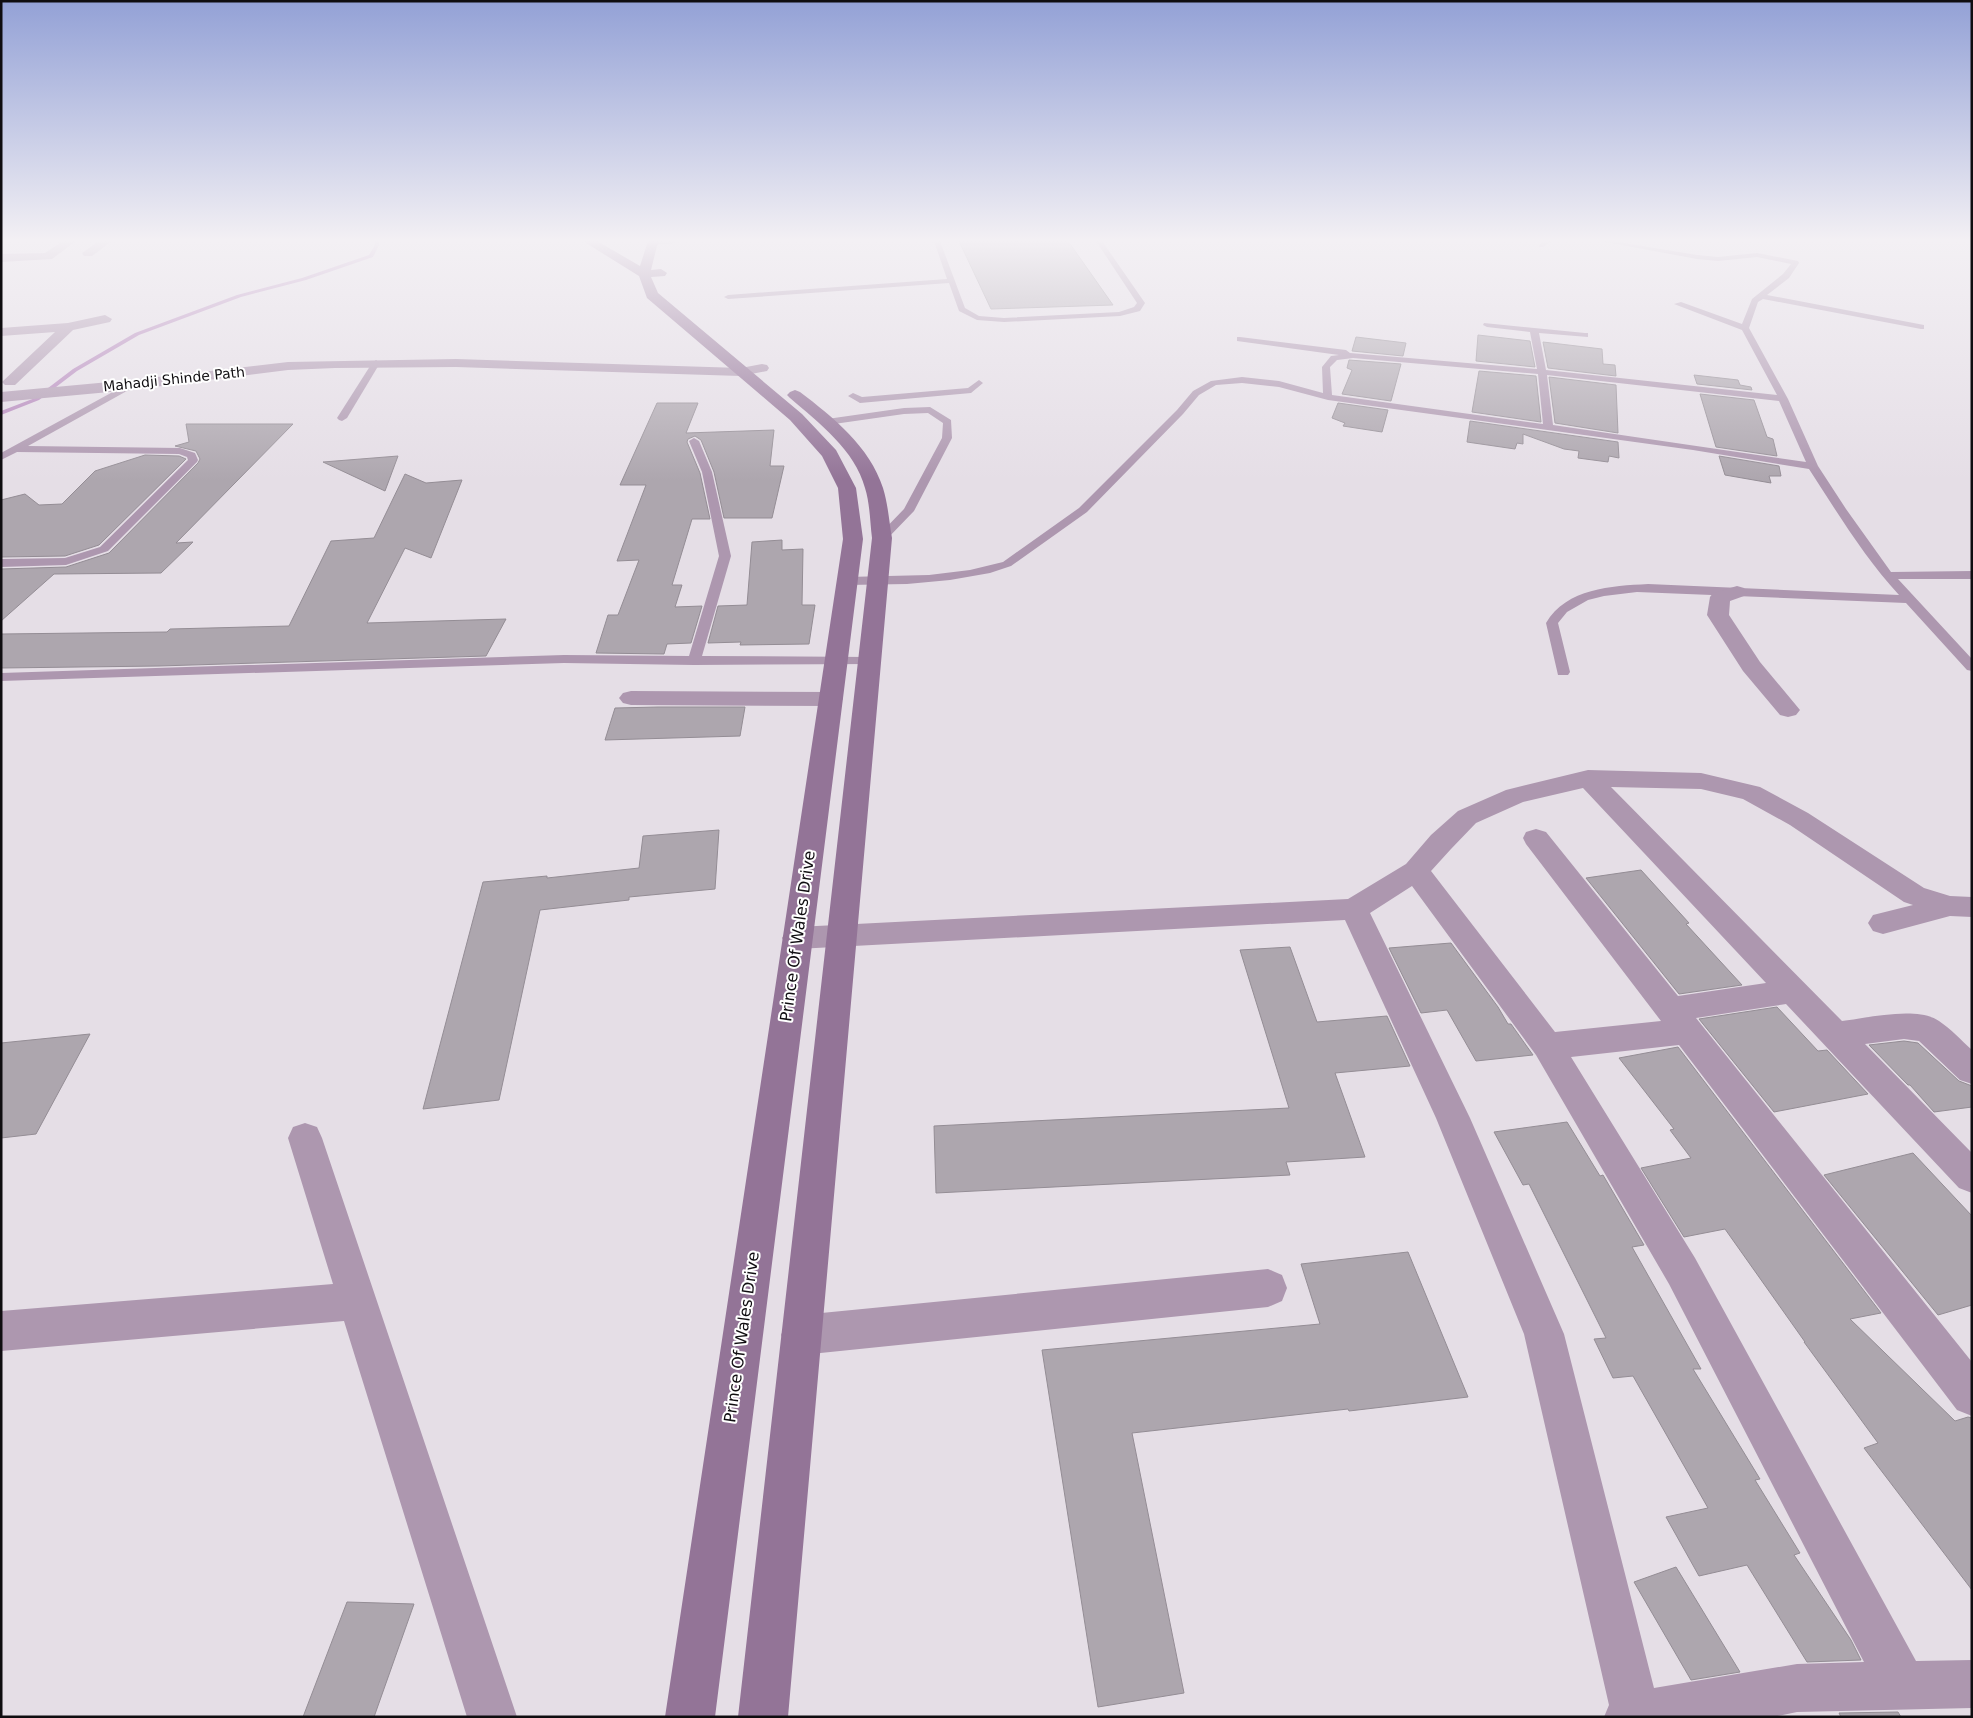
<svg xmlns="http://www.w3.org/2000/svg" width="1973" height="1718" viewBox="0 0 1973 1718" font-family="'DejaVu Sans',sans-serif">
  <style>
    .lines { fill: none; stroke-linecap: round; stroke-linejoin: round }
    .stream { fill: #b384ba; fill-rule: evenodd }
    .building { fill: #ada6ae; stroke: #948d95 }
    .lane { fill: #ad97af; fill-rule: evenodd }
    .street { fill: #ad97af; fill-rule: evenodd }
    .secondary { fill: #937497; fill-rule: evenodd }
    .labels { text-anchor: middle; stroke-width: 4; stroke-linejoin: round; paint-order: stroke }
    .far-street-label { font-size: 14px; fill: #0f0d10; stroke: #fff }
    .street-label { font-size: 16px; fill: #0f0d10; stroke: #fff }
  </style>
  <rect width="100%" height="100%" fill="#e5dee6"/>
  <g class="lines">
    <path class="stream" d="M375,241H379V245L373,257L306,280L241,297L139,335L77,371L39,400L1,415V411L35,398L73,369L135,333L237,295L302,278L369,255L375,245Z"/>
  </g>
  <g class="building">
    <path d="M959,241H1068L1113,305L991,309Z"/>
    <path d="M1478,335L1530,341L1535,367L1476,361Z"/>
    <path d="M1356,337L1406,343L1403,356L1352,351Z"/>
    <path d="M1543,342L1602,349L1603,364L1615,365L1616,376L1548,368Z"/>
    <path d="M1349,360L1401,364L1391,401L1342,394L1352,370L1347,368Z"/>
    <path d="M1479,371L1536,376L1541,422L1472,412Z"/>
    <path d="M1694,375L1738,380L1740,385L1751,387L1752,390L1697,384Z"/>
    <path d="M1549,377L1616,385L1618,433L1555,423Z"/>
    <path d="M1700,394L1754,400L1767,437L1773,439L1777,456L1716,447Z"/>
    <path d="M657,403H698L686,433L774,430L770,466H784L772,518H724L714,472L701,440L695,436L688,439L687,442L700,473L710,519H692L672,585H682L675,607L702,606L691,643L667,644L664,654L596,653L608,615H618L639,560L617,561L646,485H620Z"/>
    <path d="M1338,403L1388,410L1382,432L1343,426L1345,423L1332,418Z"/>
    <path d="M1470,421L1618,442L1619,458L1609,456L1608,462L1578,458L1579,451L1564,449L1523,434V444L1517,443L1515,449L1467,442Z"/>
    <path d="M186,424H293L176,543L193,542L161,573L54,574L1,621V569L66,567L109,553L198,463L200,459L196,451L175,446L189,442Z"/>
    <path d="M145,455L179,456L186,459L99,545L65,556L1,557V500L25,494L39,505L62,504L95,471Z"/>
    <path d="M398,456L385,491L323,462Z"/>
    <path d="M1719,456L1779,466L1781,476H1769L1771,483L1725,475Z"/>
    <path d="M405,474L426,483L462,480L431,558L405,548L367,623L506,619L486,656L159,666L1,668V634L167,632L170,629L289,626L331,541L374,538Z"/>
    <path d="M782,540V550L803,549L802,605H815L809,644L740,645L741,642L708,643L718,606L747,605L752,542Z"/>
    <path d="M658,707H745L740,736L605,740L615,708Z"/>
    <path d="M719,830L715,889L629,897V900L540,910L499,1100L423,1109L483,882L547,876V878L639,868L643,836Z"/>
    <path d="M1641,870L1689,923L1686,924L1742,985L1679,994L1586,878Z"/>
    <path d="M1451,943L1498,1007L1508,1024H1511L1533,1055L1476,1061L1447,1010L1421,1013L1389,948Z"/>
    <path d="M1290,947L1317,1022L1387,1016L1410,1066L1335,1073L1365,1157L1286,1162L1290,1175L936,1193L934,1126L1289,1108L1240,950Z"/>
    <path d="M1777,1007L1818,1051L1827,1050L1868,1094L1774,1112L1699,1019Z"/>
    <path d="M90,1034L36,1134L1,1138V1043Z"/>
    <path d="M1904,1041L1918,1043L1959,1081L1972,1086V1107L1934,1112L1910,1085H1908L1869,1045Z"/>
    <path d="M1678,1047L1881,1313L1850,1319L1955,1421L1968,1417L1972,1418V1590L1864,1448L1878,1443L1804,1342H1805L1725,1229L1684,1237L1641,1168L1691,1158L1670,1130L1674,1129L1619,1058Z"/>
    <path d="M1567,1122L1600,1176L1603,1175L1644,1245L1632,1247L1701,1369H1693L1760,1479L1755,1480L1800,1553L1794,1555L1851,1640L1861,1660L1807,1662L1747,1565L1699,1576L1666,1517L1708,1508L1633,1376L1613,1378L1594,1339L1606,1338L1529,1184L1523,1185L1494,1132Z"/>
    <path d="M1913,1153L1972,1216V1305L1938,1315L1824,1175Z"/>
    <path d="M1408,1252L1468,1397L1349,1411L1348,1409L1132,1433L1184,1693L1098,1707L1042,1350L1320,1324L1301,1264Z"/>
    <path d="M1676,1567L1740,1672L1691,1680L1634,1582Z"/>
    <path d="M347,1602L414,1604L374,1717H303Z"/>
    <path d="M1898,1712L1901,1717H1841L1839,1713Z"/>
  </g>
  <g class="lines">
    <g class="lane">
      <path d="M651,241H677C672,245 656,245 651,241Z"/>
      <path d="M934,241H940L965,308L979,316L1004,318L1119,312L1134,307L1137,303L1096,241H1102L1145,303L1140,311L1120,316L1004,322L977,320L959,311L949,283L728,299L724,297L728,295L947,279Z"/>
      <path d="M1544,241H1551L1543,247H1539V245Z"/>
      <path d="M1600,241H1612L1697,255L1718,257L1757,253L1798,261L1799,263L1789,278L1767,295L1924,325V329H1921L1763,299L1758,302L1749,328L1788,399L1818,466L1846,509L1891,572L1972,571V579H1898L1972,659V671L1967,670L1906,603L1637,592L1604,596L1588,600L1567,612L1558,623L1570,672L1568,675H1558L1546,623C1567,588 1611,586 1648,584L1899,595C1864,557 1837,512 1809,469L1693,450L1328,400L1279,387L1242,383L1216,385L1199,395L1183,414L1087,512L1011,566L990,573L950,580L907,584L847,585L841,581L847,577L929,575L970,570L1003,562L1079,508L1177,410L1193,391L1211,381L1242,377L1279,381L1323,393L1322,367L1331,356L1339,355L1237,341V337H1240L1346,350L1350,353L1537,369L1530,332L1487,327L1483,325L1484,323L1585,333H1588V337L1539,333L1546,370L1777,395L1742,330L1674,304L1681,302L1742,324L1752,299L1783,274L1791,264L1757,257L1718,261L1697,259ZM1353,358L1538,374L1543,424L1332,395L1330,367L1337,360ZM1547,375L1779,401L1806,462L1553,425Z"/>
      <path d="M376,360L380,363L347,418L342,421L339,420L337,418L372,363Z"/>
      <path d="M979,380L983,383L971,393L860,403L848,396L853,393L862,397L968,388Z"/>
      <path d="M131,382L134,383V387L28,446L180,448L195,453L198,460L197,462L108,551L66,565L1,567V559L65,558L100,547L188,460L187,457L179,454L17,452L1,460V453Z"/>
      <path d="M930,407L951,420L952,438L914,511L886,540H878L876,538L878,536L904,509L942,438L943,423L928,413L904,414L827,425L822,422L827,419L904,408Z"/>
      <path d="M694,438L699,441L712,472L731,556L702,656L869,657L876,661L874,664L694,665L564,663L1,681V673L564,655L689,656L719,556L702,472L689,441Z"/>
    </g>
    <g class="street">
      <path d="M63,241H76L52,259L1,262V254L45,253Z"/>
      <path d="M99,241H112L92,256H84L82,253Z"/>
      <path d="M105,315L112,319L110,322L73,330L15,385H5L2,382L55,332L1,336V328L68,323Z"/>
      <path d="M456,359L741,368L762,364L767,365L769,368L767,371L741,376L456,367L335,368L288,370L131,390L1,402V392L131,380L288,362Z"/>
      <path d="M1737,586L1744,588L1747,592L1744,596L1730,601L1729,615L1760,662L1800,710L1796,715L1788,717L1780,715L1743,671L1707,615L1710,597L1713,593Z"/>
      <path d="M631,691L831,692L839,694L843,699L839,704L831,706L631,705L623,703L619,698L623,693Z"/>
      <path d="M1588,770L1701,773L1760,787L1808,813L1924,888L1950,896L1972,897V917L1950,916L1883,934L1873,931L1868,923L1873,915L1913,905L1904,902L1790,825L1743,799L1701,789L1611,787L1842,1021C1868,1018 1917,1006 1939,1021C1951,1029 1961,1040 1972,1050V1084L1960,1080L1919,1041L1904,1039L1865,1044L1972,1153V1193L1959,1188L1786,1004L1696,1018L1972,1362V1416L1957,1410L1679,1045L1571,1057L1695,1258L1916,1661L1972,1660V1708L1797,1712L1773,1717H1604L1609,1705L1524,1334L1436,1118L1345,920L797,949L787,946L782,938L787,930L797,927L1348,899L1406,864L1431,835L1458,811L1506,790ZM1583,788L1766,983L1678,996L1546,832L1536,829L1526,832L1523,838L1526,844L1661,1021L1555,1032L1431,871L1451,849L1476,823L1523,802ZM1412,886L1536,1055L1669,1284L1864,1662L1797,1664L1654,1688L1564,1334L1470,1118L1370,913Z"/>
      <path d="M305,1123L317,1127L322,1138L517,1717H467L344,1321L1,1351V1311L333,1284L288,1138L293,1127Z"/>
      <path d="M1268,1269L1282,1275L1287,1288L1282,1301L1268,1307L801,1355L787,1349L781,1335L787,1321L801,1315Z"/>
    </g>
    <g class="secondary">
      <path d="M585,241H597L640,266L647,244L649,241H660L657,246L651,270L661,269L667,273L665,276L651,277L658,293L802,414L836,450L856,488L863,539L715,1717H665L843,539L838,488L822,456L790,420L647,298L639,276L586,243Z"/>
      <path d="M795,390L800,392C833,417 870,447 883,488C888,504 889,521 892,538L788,1717H738L872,538C870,522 870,504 865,488C855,450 819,423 790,398L787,395L790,392Z"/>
    </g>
  </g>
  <linearGradient id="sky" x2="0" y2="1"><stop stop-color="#93a1d6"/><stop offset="0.5" stop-color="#f3f0f4"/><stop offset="1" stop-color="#f3f0f4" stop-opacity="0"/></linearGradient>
  <rect width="1973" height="481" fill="url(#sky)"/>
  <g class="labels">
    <g class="far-street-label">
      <text transform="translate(174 379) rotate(-6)" y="5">Mahadji Shinde Path</text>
    </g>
    <g class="street-label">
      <text transform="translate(797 936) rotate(-82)" y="6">Prince Of Wales Drive</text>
      <text transform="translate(741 1337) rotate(-82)" y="6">Prince Of Wales Drive</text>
    </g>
  </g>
  <rect width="1973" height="1718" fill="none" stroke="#0f0d10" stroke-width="5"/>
</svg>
